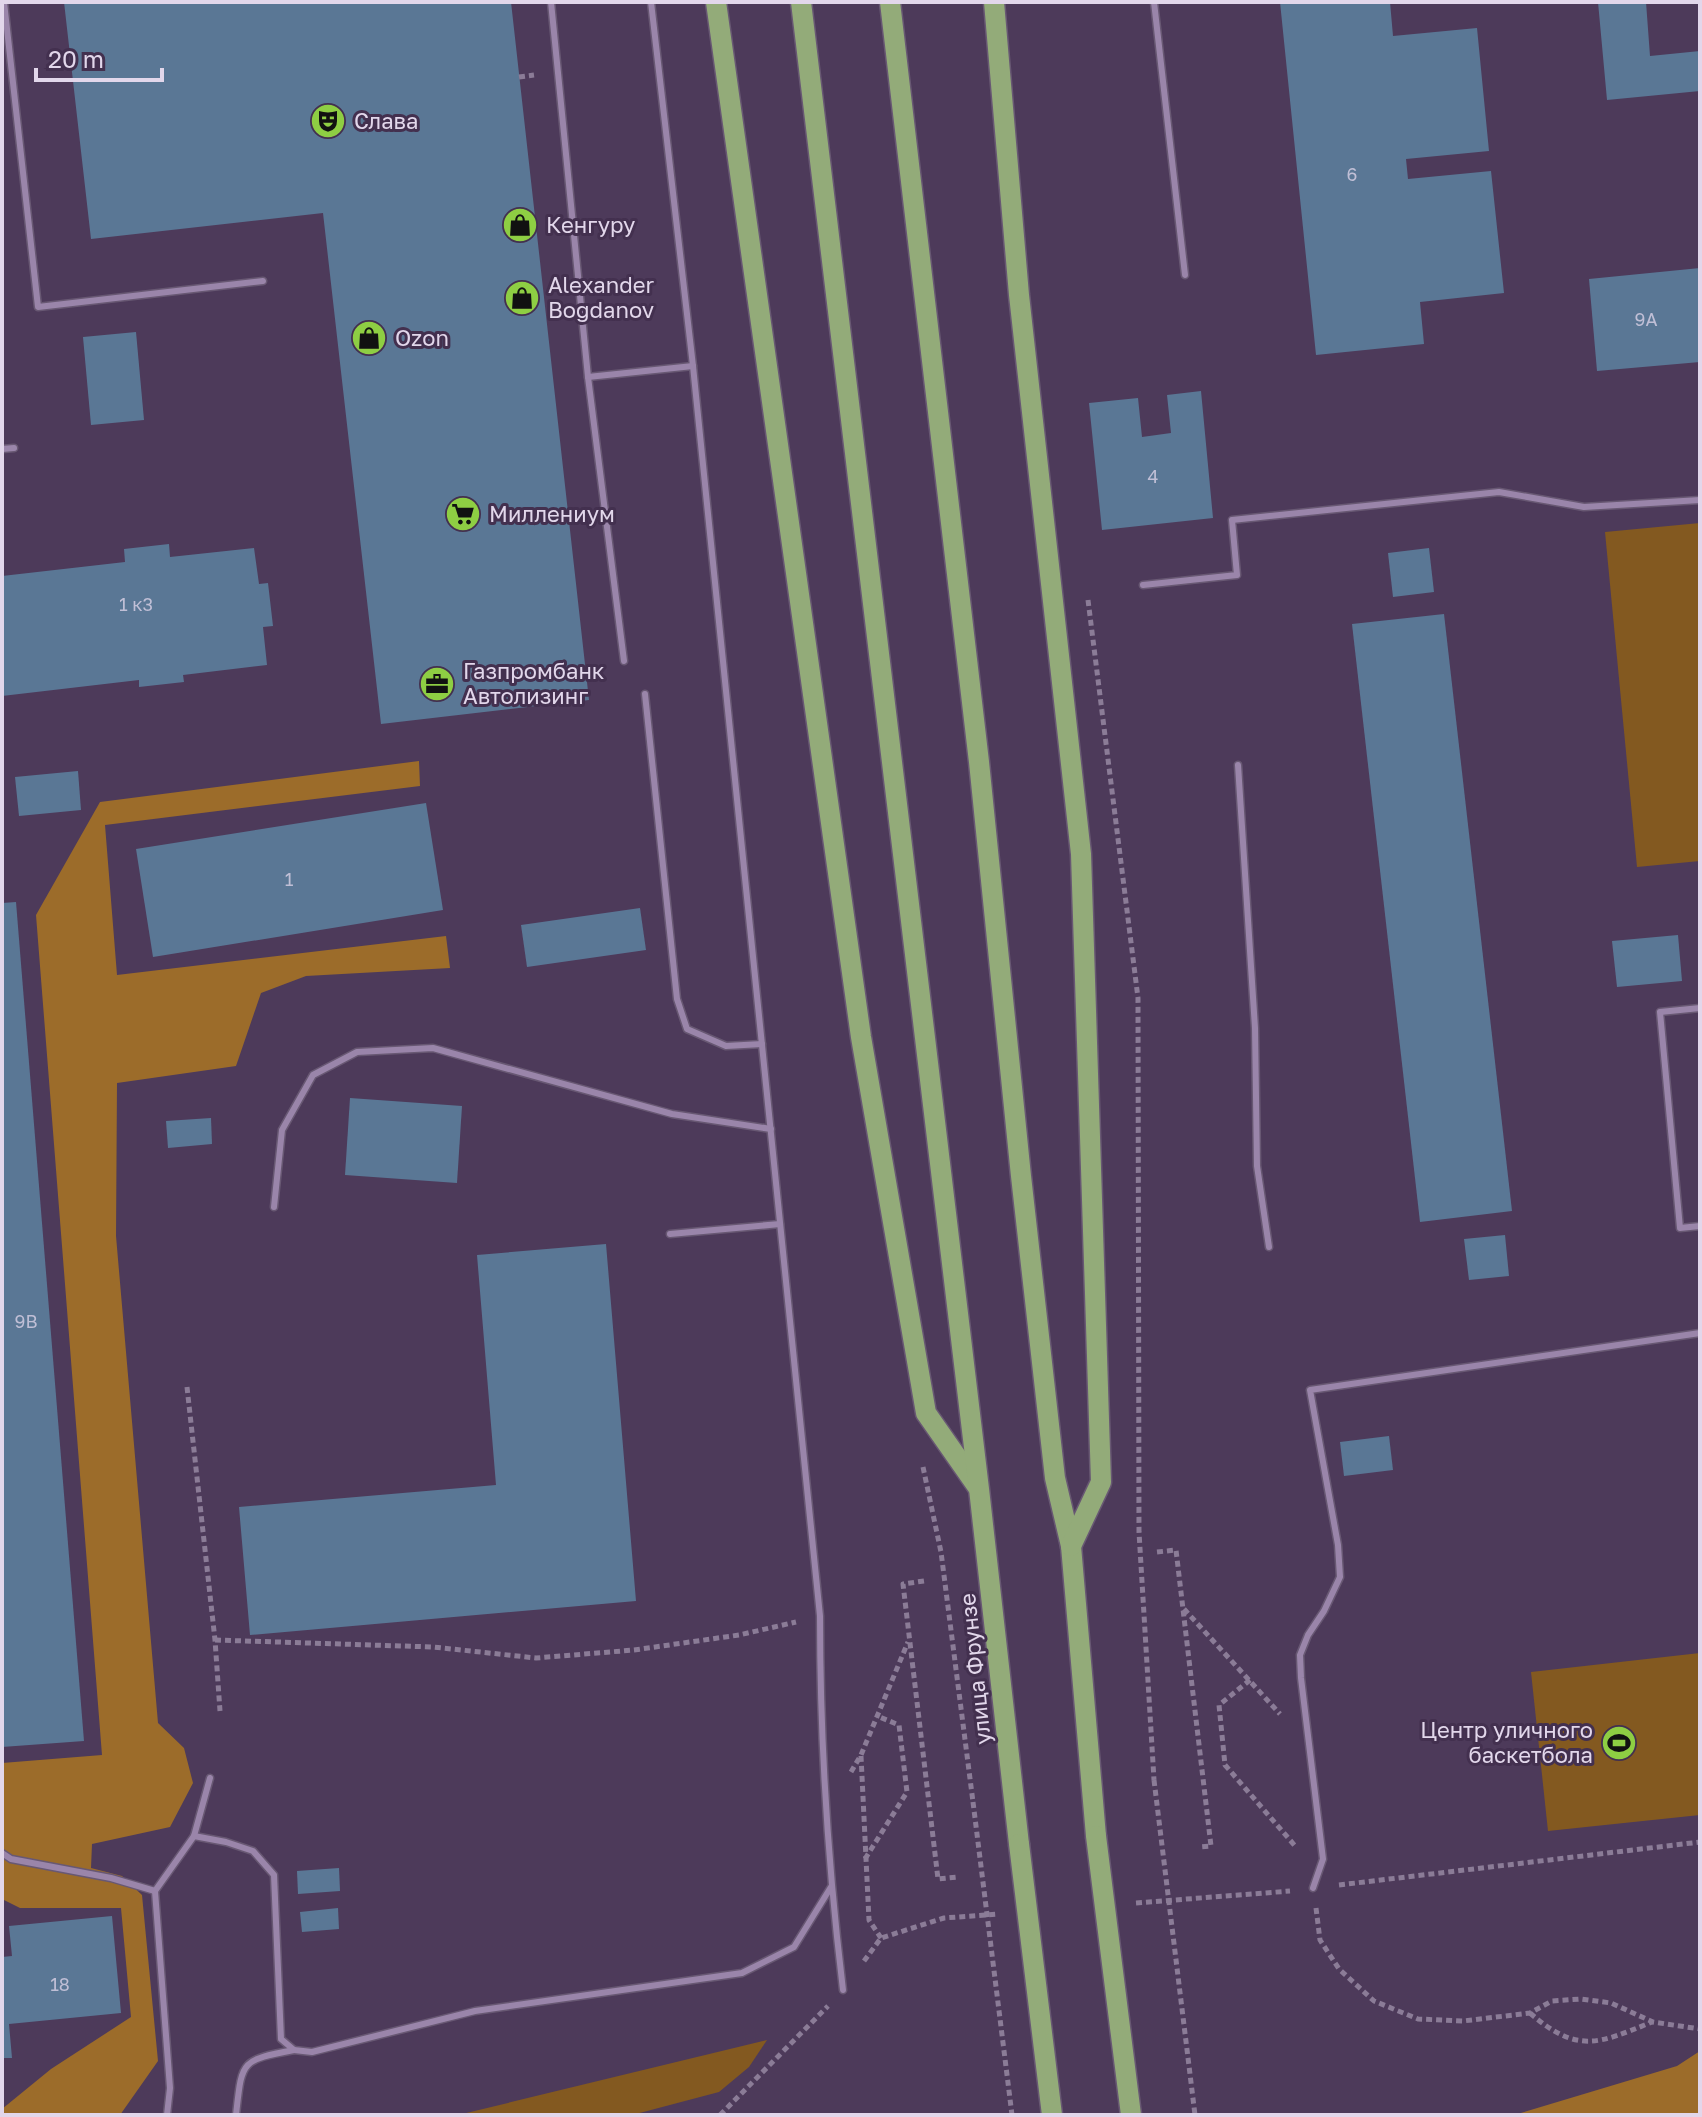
<svg xmlns="http://www.w3.org/2000/svg" width="1702" height="2117" viewBox="0 0 1702 2117" font-family="'Golos Text',sans-serif">
  <style>
    .green { fill: #835920 }
    .forest { fill: #9c6c2a }
    .building { fill: #5a7795 }
    .lines { fill: none; stroke-linecap: round; stroke-linejoin: round }
    .service-casing { stroke: #685873; stroke-width: 9 }
    .primary-casing { stroke: #685873; stroke-width: 23 }
    .path { stroke: #8b7c97; stroke-width: 5; stroke-dasharray: 6 4; stroke-linecap: butt }
    .service { stroke: #9a85aa; stroke-width: 6 }
    .primary { stroke: #93ab79; stroke-width: 20 }
    .primary-bridge-casing { stroke: #685873; stroke-width: 23; stroke-linecap: butt }
    .path-bridge { stroke: #8b7c97; stroke-width: 5; stroke-dasharray: 6 4; stroke-linecap: butt }
    .primary-bridge { stroke: #93ab79; stroke-width: 20 }
    .labels { text-anchor: middle; stroke-width: 6; stroke-linejoin: round; paint-order: stroke }
    .number-label { font-size: 18px; fill: #c0bfd6 }
    .poi-label { font-size: 22px; fill: #e2d7eb; stroke: #43304f; text-anchor: start }
    .street-label { font-size: 22px; fill: #e2d7eb; stroke: #43304f }
  </style>
  <rect width="100%" height="100%" fill="#4d3a5a"/>
  <g class="green">
    <path d="M1700,523V861L1637,867L1605,532Z"/>
    <path d="M1700,1653V1815L1548,1831L1531,1672Z"/>
    <path d="M767,2040L749,2067L719,2092L632,2115H458Z"/>
  </g>
  <g class="forest">
    <path d="M419,761L420,786L105,825L117,975L446,936L450,968L306,976L261,993L236,1066L117,1083L116,1236L158,1723L184,1748L193,1783L170,1827L92,1844L91,1868L122,1876L142,1895L158,2061L120,2115H2V2109L51,2069L131,2017L121,1908H20L2,1899V1763L102,1755L36,915L100,802Z"/>
    <path d="M1700,2051V2115H1514L1677,2066Z"/>
  </g>
  <g class="building">
    <path d="M64,2H511L589,700L381,724L323,213L91,239Z"/>
    <path d="M1280,2H1390L1393,36L1477,28L1489,151L1406,159L1408,179L1491,171L1504,293L1420,302L1424,344L1316,355Z"/>
    <path d="M1598,2H1646L1650,56L1700,51V91L1607,100Z"/>
    <path d="M1700,268V362L1597,371L1589,279Z"/>
    <path d="M136,332L144,420L91,425L83,337Z"/>
    <path d="M1201,391L1213,518L1102,530L1089,403L1138,398L1142,437L1171,433L1167,395Z"/>
    <path d="M169,544L170,557L254,548L259,584L268,583L273,626L263,627L267,665L183,675L184,682L139,687V680L2,696V576L125,562L124,549Z"/>
    <path d="M1429,548L1434,592L1393,597L1388,553Z"/>
    <path d="M1444,614L1512,1211L1420,1222L1352,624Z"/>
    <path d="M78,771L81,810L19,816L15,777Z"/>
    <path d="M426,803L443,910L153,957L136,849Z"/>
    <path d="M16,902L84,1741L2,1747V903Z"/>
    <path d="M640,908L646,950L527,967L521,925Z"/>
    <path d="M1678,935L1682,981L1617,987L1612,941Z"/>
    <path d="M350,1098L462,1106L457,1183L345,1175Z"/>
    <path d="M211,1118L212,1144L168,1148L166,1121Z"/>
    <path d="M1505,1235L1509,1276L1469,1280L1464,1239Z"/>
    <path d="M606,1244L636,1601L250,1635L239,1507L496,1485L477,1255Z"/>
    <path d="M1389,1436L1393,1470L1344,1476L1340,1442Z"/>
    <path d="M339,1868L340,1891L298,1894L297,1871Z"/>
    <path d="M338,1908L339,1929L302,1932L300,1912Z"/>
    <path d="M112,1916L121,2013L9,2024L12,2058H2V1957L12,1956L9,1926Z"/>
  </g>
  <g class="lines">
    <g class="service-casing">
      <g id="service">
        <path d="M4,2L38,307L263,281"/>
        <path d="M551,2L588,377L624,661"/>
        <path d="M651,2L693,366L820,1616C820,1741 828,1866 843,1990"/>
        <path d="M1154,2L1185,275"/>
        <path d="M588,377L693,366"/>
        <path d="M2,449L14,448"/>
        <path d="M1143,585L1237,575L1232,520L1499,492L1584,507L1700,500"/>
        <path d="M645,694L677,999L687,1029L726,1046L762,1044"/>
        <path d="M1238,765L1255,1028L1257,1166L1269,1247"/>
        <path d="M1700,1008L1660,1012L1680,1228L1700,1226"/>
        <path d="M274,1207L282,1130L313,1075L357,1052L433,1048L672,1114L771,1129"/>
        <path d="M670,1234L780,1224"/>
        <path d="M194,1836L226,1842L253,1851L274,1875L281,2039L294,2050L312,2052L475,2011L742,1973L794,1947L831,1887"/>
        <path d="M2,1853L11,1859L111,1878L155,1891"/>
        <path d="M1313,1888L1323,1859L1301,1678L1300,1655L1308,1635L1324,1611L1340,1577L1338,1545L1310,1390L1700,1333"/>
        <path d="M167,2115L170,2088L155,1891L194,1836L210,1778"/>
        <path d="M236,2115C242,2061 240,2060 294,2050"/>
      </g>
    </g>
    <g class="primary-casing">
      <g id="primary">
        <path d="M716,2L861,1037L926,1413L977,1486"/>
        <path d="M801,2L979,1489L1019,1844"/>
        <path d="M890,2L979,762L1021,1176L1055,1478L1071,1546L1096,1836"/>
        <path d="M994,2L1019,295L1081,854L1101,1482L1071,1546"/>
      </g>
    </g>
    <g class="path">
      <path d="M519,77L534,75"/>
      <path d="M1088,600L1138,998L1139,1532L1154,1780"/>
      <path d="M187,1387L215,1640L220,1711"/>
      <path d="M923,1467L941,1552L973,1802"/>
      <path d="M1157,1552L1176,1550L1211,1846L1200,1847"/>
      <path d="M924,1581L903,1584L938,1879L958,1877"/>
      <path d="M1184,1609L1280,1714"/>
      <path d="M215,1640L433,1647L536,1658L634,1650L739,1635L796,1622"/>
      <path d="M1250,1680L1219,1705L1225,1765L1296,1847"/>
      <path d="M861,1756L869,1920L881,1938"/>
      <path d="M851,1772L861,1755L908,1642"/>
      <path d="M865,1859L907,1792L899,1725L877,1716"/>
      <path d="M1339,1885L1700,1842"/>
      <path d="M1136,1903L1290,1891"/>
      <path d="M1316,1908L1320,1940L1339,1969L1374,2001L1418,2019L1463,2021L1530,2013L1552,2001L1581,1999L1611,2003L1653,2022L1700,2029"/>
      <path d="M864,1961L881,1938L944,1918L999,1914"/>
      <path d="M1530,2013C1577,2054 1598,2044 1652,2022"/>
      <path d="M720,2115L828,2006"/>
    </g>
    <use href="#service" class="service"/>
    <use href="#primary" class="primary"/>
    <g class="primary-bridge-casing">
      <g id="primary-bridge">
        <path d="M1096,1836L1131,2115"/>
        <path d="M1019,1844L1052,2115"/>
      </g>
    </g>
    <g class="path-bridge">
      <path d="M1154,1780L1195,2115"/>
      <path d="M973,1802L1012,2115"/>
    </g>
    <use href="#primary-bridge" class="primary-bridge"/>
  </g>
  <defs>
    <g id="theatre-disc" transform="scale(1.8)"><circle r="9.5" fill="#8ece43" stroke="#43304f"/><path d="M-5-5.5Q0-4 5-5.5V0Q5 5 0 6Q-5 5-5 0ZM-3.3-2.5H-1v1.5H-3.3ZM1-2.5H3.3v1.5H1ZM-2.8 1Q0 5.5 2.8 1Z" fill="#111"/></g>
    <g id="shop-disc" transform="scale(1.8)"><circle r="9.5" fill="#8ece43" stroke="#43304f"/><path d="M-5-2.5h2.3a2.7 3.5 0 0 1 5.4 0H5L5.5 6h-11ZM-1.5-2.5h3a1.5 2.3 0 0 0-3 0Z" fill="#111"/></g>
    <g id="supermarket-disc" transform="scale(1.8)"><circle r="9.5" fill="#8ece43" stroke="#43304f"/><path d="M-6-5.5h2.5l.6 2H6L4.5 2H-2.5L-4.4-4H-6ZM-1.5 3.2a1.3 1.3 0 1 0 .1 0ZM3 3.2a1.3 1.3 0 1 0 .1 0Z" fill="#111"/></g>
    <g id="office-disc" transform="scale(1.8)"><circle r="9.5" fill="#8ece43" stroke="#43304f"/><path d="M-6-3h4V-5.5h4V-3h4V5H-6ZM-1-4.5V-3h2v-1.5ZM-6 0V1H6V0Z" fill="#111"/></g>
    <g id="stadium-disc" transform="scale(1.8)"><circle r="9.5" fill="#8ece43" stroke="#43304f"/><path d="M0-5a6.5 5 0 1 0 0 10a6.5 5 0 1 0 0-10ZM-3.5-1.8h7v3.6h-7Z" fill="#111"/></g>
  </defs>
  <g fill-rule="evenodd">
    <use href="#theatre-disc" x="328" y="121"/>
    <use href="#shop-disc" x="520" y="225"/>
    <use href="#shop-disc" x="522" y="298"/>
    <use href="#shop-disc" x="369" y="338"/>
    <use href="#supermarket-disc" x="463" y="514"/>
    <use href="#office-disc" x="437" y="684"/>
    <use href="#stadium-disc" x="1619" y="1743"/>
  </g>
  <g class="labels">
    <g class="number-label">
      <text x="1352" y="181">6</text>
      <text x="1646" y="326">9А</text>
      <text x="1153" y="483">4</text>
      <text x="136" y="611">1 к3</text>
      <text x="289" y="886">1</text>
      <text x="26" y="1328">9В</text>
      <text x="60" y="1991">18</text>
    </g>
    <g class="poi-label">
      <text x="354" y="129">Слава</text>
      <text x="546" y="233">Кенгуру</text>
      <text x="548" y="293">Alexander<tspan x="548" dy="25">Bogdanov</tspan></text>
      <text x="395" y="346">Ozon</text>
      <text x="489" y="522">Миллениум</text>
      <text x="463" y="679">Газпромбанк<tspan x="463" dy="25">Автолизинг</tspan></text>
      <text x="1593" y="1738" text-anchor="end">Центр уличного<tspan x="1593" dy="25">баскетбола</tspan></text>
    </g>
    <g class="street-label">
      <text transform="translate(975 1669) rotate(-96)" y="8">улица Фрунзе</text>
    </g>
  </g>
  <rect width="1702" height="2117" fill="none" stroke="#e2d7eb" stroke-width="8"/>
  <path d="M36 68v12h126v-12" fill="none" stroke="#e2d7eb" stroke-width="4"/>
  <text x="48" y="68" font-size="24" fill="#e2d7eb" stroke="#43304f" stroke-width="6" paint-order="stroke">20 m</text>
</svg>
